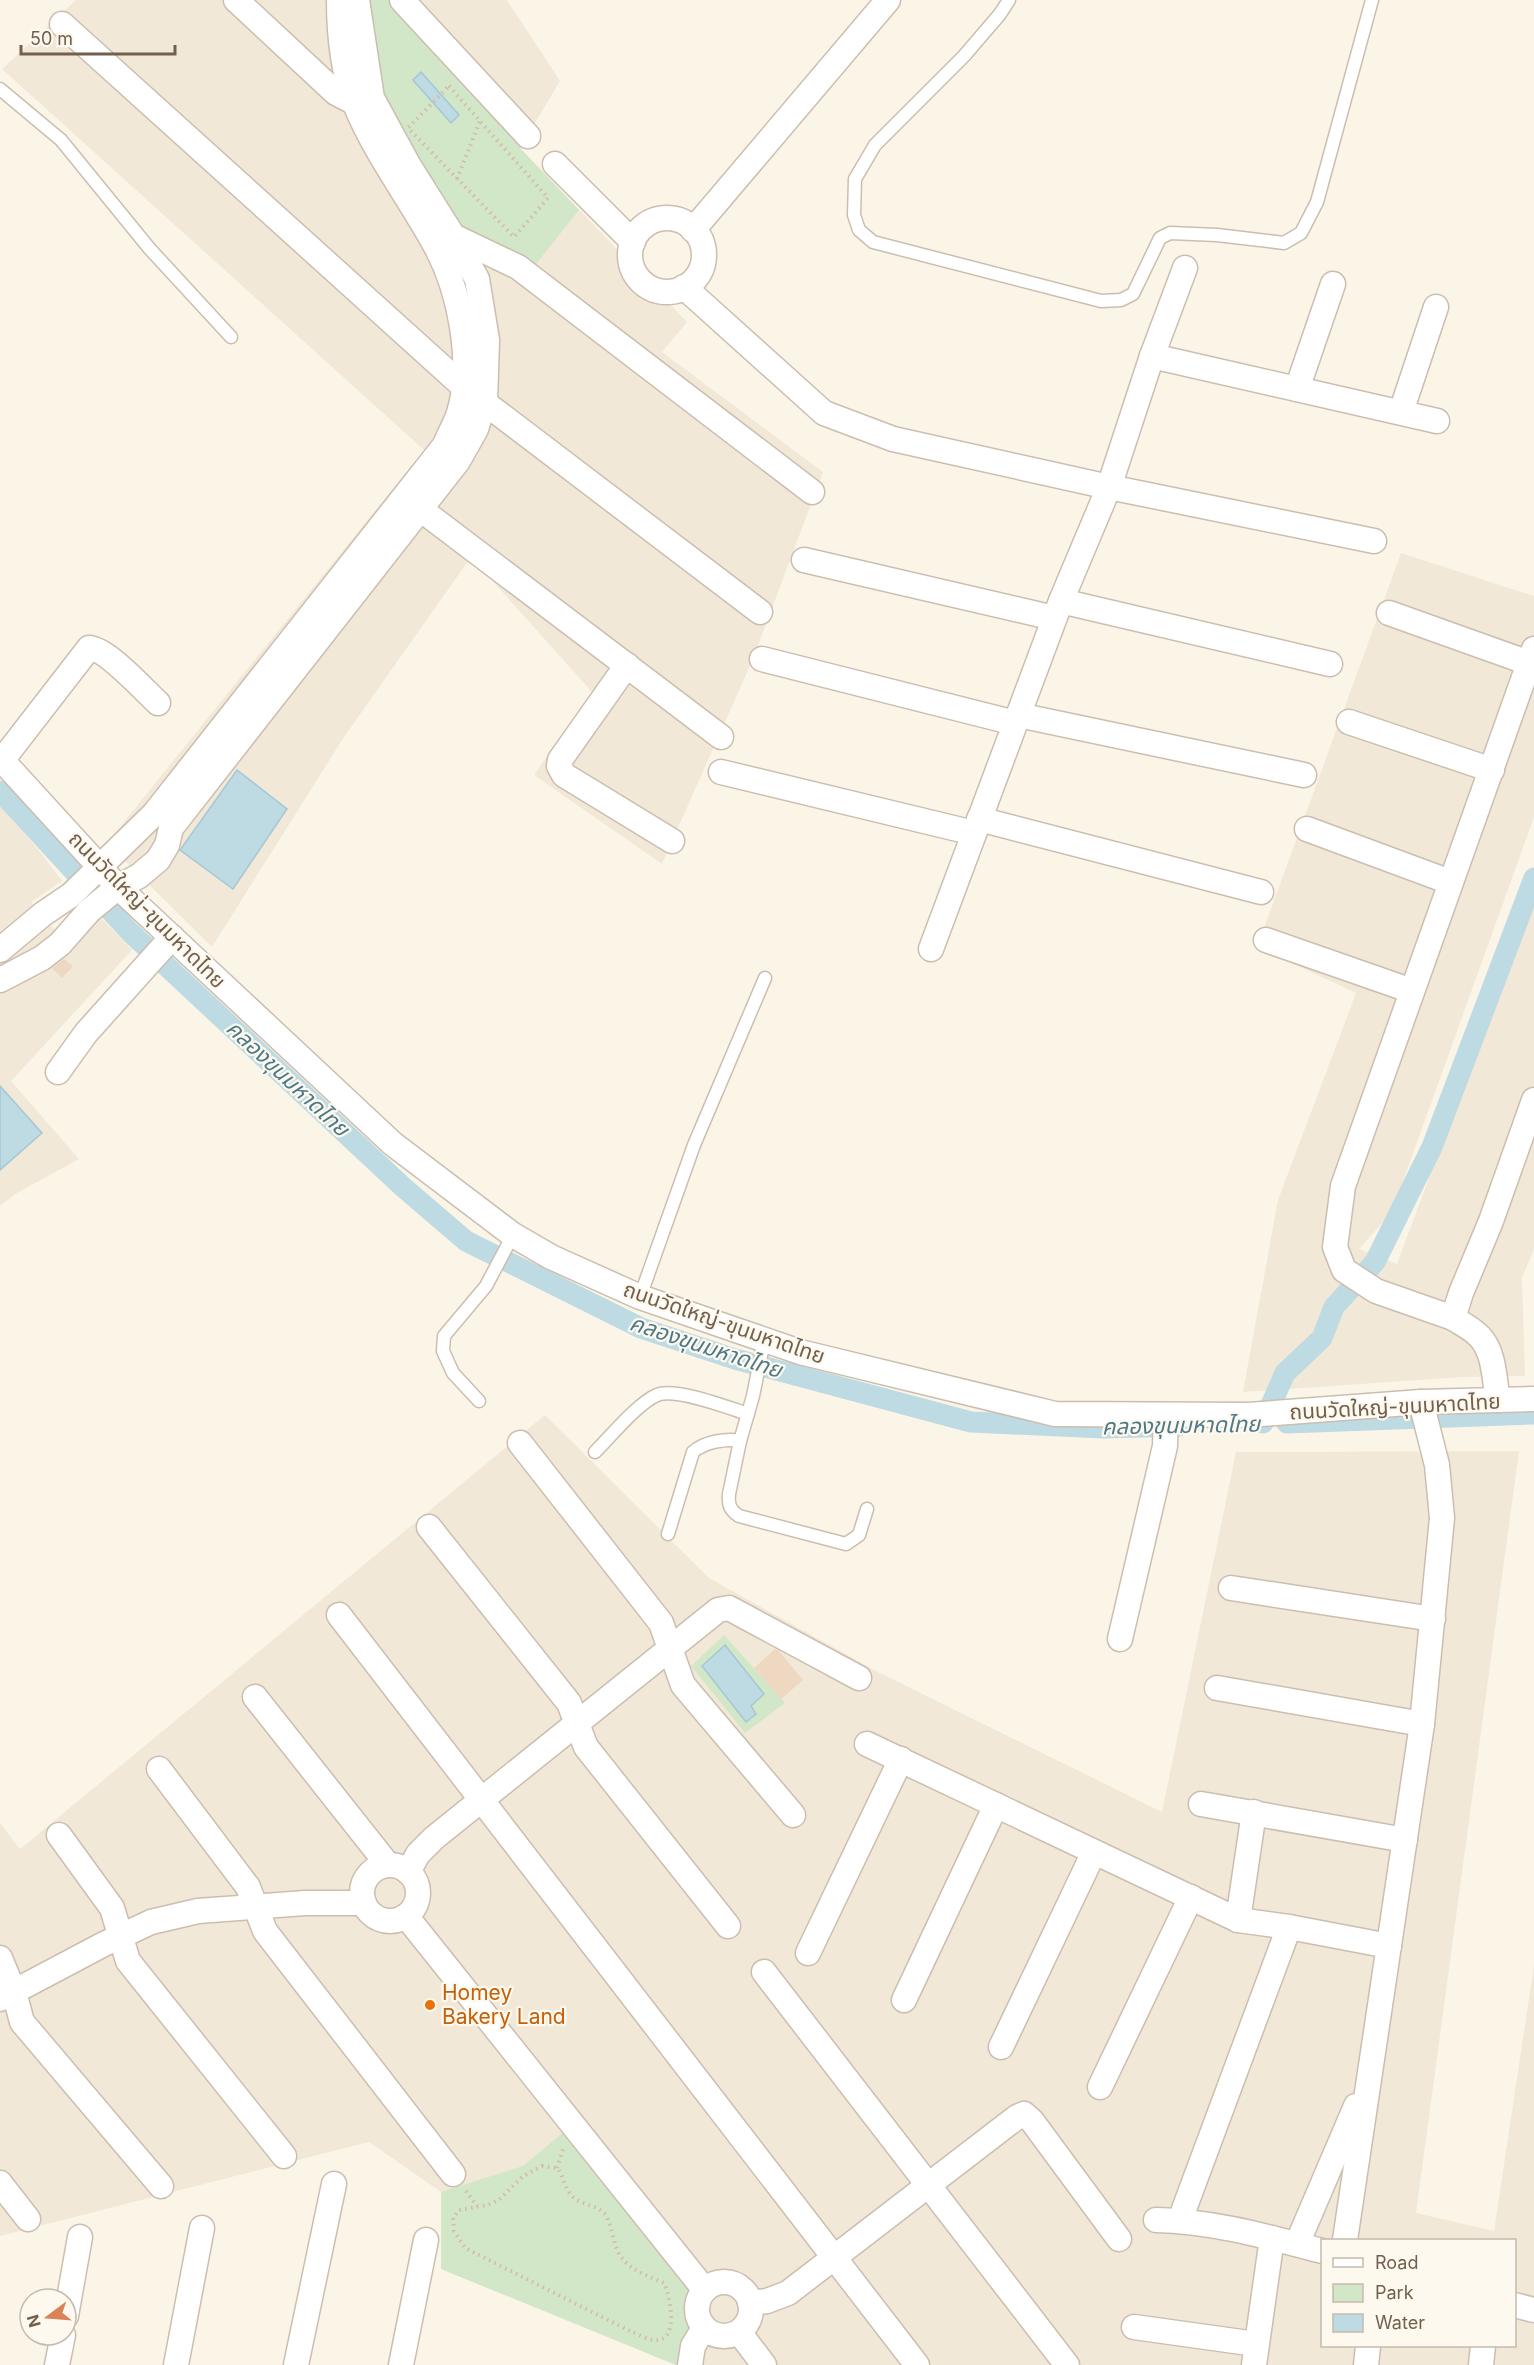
<svg xmlns="http://www.w3.org/2000/svg" width="1534" height="2365" viewBox="0 0 1534 2365" font-family="Inter,'Noto Sans Thai',sans-serif">
  <style>
    .residential { fill: #f2e8d7; fill-rule: evenodd }
    .green { fill: #d1e7c7 }
    .water { fill: #bedae3; stroke: #a5c7d4; stroke-width: 1.5 }
    .lines { fill: none; stroke-linecap: round; stroke-linejoin: round }
    .canal { stroke: #bedae3; stroke-width: 21 }
    .building { fill: #eed8c2 }
    .lane-casing { stroke: #ccbeaf; stroke-width: 15 }
    .street-casing { stroke: #ccbeaf; stroke-width: 27 }
    .path { stroke: #d3bba5; stroke-width: 4; stroke-dasharray: 1.5 4.5; stroke-linecap: butt }
    .lane { stroke: #fff; stroke-width: 12 }
    .street { stroke: #fff; stroke-width: 24 }
    .food-dot { fill: #e8710a; stroke: #fdf9ee; stroke-width: 2 }
    .labels { text-anchor: middle; stroke-width: 4.5; stroke-linejoin: round; paint-order: stroke }
    .street-label { font-size: 21px; fill: #725f4e; stroke: #fdf9ee }
    .food-label { font-size: 21px; fill: #c56008; stroke: #fdf9ee; text-anchor: start }
    .water-label { font-size: 22px; font-style: italic; fill: #4d798a; stroke: #fdf9ee }
  </style>
  <rect width="100%" height="100%" fill="#fbf5e8"/>
  <g class="residential">
    <path d="M76,0H507L560,81L520,148L687,322L662,352L823,472L753,659L662,864L534,775L592,692L471,557L344,737L212,947L107,843L424,450L2,69Z"/>
    <path d="M1401,553L1534,596V817L1392,1212L1359,1249L1397,1264L1534,894V1249L1522,1278L1525,1376L1463,1377L1243,1392L1278,1200L1356,993L1257,947Z"/>
    <path d="M0,806L41,853L62,881L31,902L71,949L100,917L132,950L11,1081L79,1159L15,1194L0,1206Z"/>
    <path d="M545,1415L709,1578L876,1671L1162,1812L1236,1452L1519,1451L1416,2213L1494,2231L1534,1965V2365H676L441,2269V2192L369,2142L0,2236V1823L20,1849ZM1322,2240H1514V2346H1322Z"/>
  </g>
  <g class="green">
    <path d="M357,0H401L528,136L520,148L579,210L528,274L453,236L396,142Z"/>
    <path d="M724,1635L785,1703L745,1733L691,1666Z"/>
    <path d="M572,2125L700,2296L697,2312L699,2321L690,2365H676L441,2269V2192L523,2166Z"/>
  </g>
  <g class="water">
    <path d="M421,72L459,115L451,123L413,80Z"/>
    <path d="M237,770L287,809L233,889L180,850Z"/>
    <path d="M0,1086L42,1133L0,1170Z"/>
    <path d="M725,1645L764,1694L751,1706L756,1714L746,1722L702,1666Z"/>
  </g>
  <g class="lines">
    <g class="canal">
      <path d="M0,791L130,932L403,1187L466,1241L641,1328L735,1359L971,1422L1104,1428L1178,1426"/>
      <path d="M1263,1423L1285,1373L1322,1338L1334,1307L1375,1262L1432,1147L1534,878"/>
      <path d="M1287,1423L1534,1414"/>
    </g>
  </g>
  <g class="building">
    <path d="M64,959L73,966L62,978L52,968Z"/>
    <path d="M775,1649L779,1651L803,1680L781,1699L754,1668Z"/>
  </g>
  <g class="lines">
    <g class="lane-casing">
      <g id="lane">
        <path d="M1009,0L1000,14L964,56L875,145L855,179L854,215L859,230L873,242L1101,301L1121,300L1133,294L1160,238L1170,233L1217,235L1284,243L1301,233L1317,202L1372,0"/>
        <path d="M0,89L61,140L149,248L231,337"/>
        <path d="M640,1297L694,1145L765,978"/>
        <path d="M764,1341L753,1396L740,1441L729,1494C728,1505 730,1510 739,1516L846,1544L859,1535L867,1509"/>
        <path d="M479,1401L453,1373L443,1351L444,1336L486,1286L513,1235"/>
        <path d="M595,1452C611,1436 638,1403 657,1395C675,1387 729,1408 748,1414"/>
        <path d="M668,1534L693,1452C704,1442 726,1438 740,1441"/>
      </g>
    </g>
    <g class="street-casing">
      <g id="street">
        <path d="M236,0L336,93L355,103L365,100"/>
        <path d="M402,0L528,136"/>
        <path d="M62,24L464,387L760,612"/>
        <path d="M555,164L633,242"/>
        <circle cx="667" cy="255" r="37"/>
        <path d="M693,230L888,0"/>
        <path d="M448,238L453,236L518,267L812,492"/>
        <path d="M684,287L824,413L893,439L1109,487L1374,541"/>
        <path d="M1152,356L1437,421"/>
        <path d="M1297,389L1333,284"/>
        <path d="M1401,412L1436,307"/>
        <path d="M407,499L721,737"/>
        <path d="M804,560L1054,618"/>
        <path d="M1061,601L1330,664"/>
        <path d="M1389,613L1529,663"/>
        <path d="M762,659L1015,723"/>
        <path d="M627,665L560,760L559,766L564,775L672,841"/>
        <path d="M1018,715L1304,775"/>
        <path d="M1349,722L1492,770"/>
        <path d="M0,758L118,887L393,1144L513,1235L551,1257L640,1297L800,1352L1055,1414L1248,1415L1421,1402L1534,1399"/>
        <path d="M0,763L89,648C106,648 144,690 158,703"/>
        <path d="M721,772L974,833"/>
        <path d="M979,819L1261,892"/>
        <path d="M1307,829L1450,882"/>
        <path d="M1266,940L1412,991"/>
        <path d="M931,949L1061,601L1109,487L1152,356L1185,268"/>
        <path d="M0,950L43,914L71,895L154,814L445,445C449,435 454,426 458,416C475,365 460,289 434,243C408,196 375,153 355,104C343,72 339,33 339,0"/>
        <path d="M0,980L42,958L60,944L89,911L118,887L139,876L158,860L167,845L171,828L458,461L476,429L485,402L487,340L477,279L453,236L409,166L372,98L357,0"/>
        <path d="M58,1072L86,1033L172,937"/>
        <path d="M1453,1318L1376,1291L1344,1270L1335,1247L1343,1186L1534,649"/>
        <path d="M1498,1400C1494,1380 1495,1353 1480,1337C1473,1329 1462,1324 1453,1318L1461,1293L1491,1221L1534,1100"/>
        <path d="M520,1443L661,1623L683,1685L793,1815"/>
        <path d="M429,1527L569,1703L586,1747L728,1926"/>
        <path d="M1231,1588L1433,1619"/>
        <path d="M339,1615L917,2365"/>
        <path d="M1120,1639L1165,1446L1166,1416"/>
        <path d="M1217,1688L1422,1724"/>
        <path d="M255,1697L388,1865"/>
        <path d="M867,1744L1238,1920L1289,1927L1389,1946"/>
        <path d="M159,1769L248,1887L265,1931L453,2174"/>
        <path d="M1201,1804L1405,1840"/>
        <path d="M59,1835L112,1908L128,1961L284,2156"/>
        <circle cx="390" cy="1893" r="28"/>
        <path d="M408,1872L418,1854L434,1838L718,1610L729,1608L859,1678"/>
        <path d="M406,1916L704,2289"/>
        <path d="M1238,1920L1254,1812"/>
        <path d="M808,1953L901,1759"/>
        <path d="M0,1958L14,1992L22,2022L161,2186"/>
        <path d="M764,1972L1067,2365"/>
        <path d="M0,1999L104,1944L151,1922L198,1911L305,1903H364"/>
        <path d="M904,2000L996,1805"/>
        <path d="M1001,2047L1094,1852"/>
        <path d="M1100,2087L1191,1897"/>
        <path d="M0,2183L28,2219"/>
        <path d="M1156,2220C1212,2221 1268,2237 1322,2251"/>
        <path d="M1180,2220L1289,1927"/>
        <path d="M1345,2240L1422,1724L1442,1518L1437,1465L1421,1402"/>
        <path d="M1297,2244L1356,2106"/>
        <circle cx="724" cy="2309" r="27"/>
        <path d="M750,2303L767,2301L788,2293L1017,2117L1024,2114L1032,2121L1119,2239"/>
        <path d="M1514,2305L1534,2310"/>
        <path d="M66,2316L80,2237"/>
        <path d="M1134,2327L1256,2344"/>
        <path d="M739,2332L764,2365"/>
        <path d="M57,2365L63,2335"/>
        <path d="M176,2365L202,2228"/>
        <path d="M296,2365L334,2184"/>
        <path d="M401,2365L426,2240"/>
        <path d="M690,2365L693,2346L704,2328"/>
        <path d="M1254,2365L1272,2238"/>
        <path d="M1366,2365L1368,2346"/>
        <path d="M1481,2365L1483,2346"/>
      </g>
    </g>
    <g class="path">
      <path d="M449,86L548,198L514,237L408,128Z"/>
      <path d="M457,179L480,121"/>
      <path d="M542,2166L557,2168C564,2176 564,2188 572,2196C580,2205 596,2204 605,2214C610,2221 611,2231 614,2240C620,2267 641,2273 664,2283C670,2296 680,2343 654,2340C648,2340 638,2334 632,2332L465,2248L454,2231L453,2218L459,2210L488,2205L499,2200L522,2177Z"/>
      <path d="M557,2168L564,2146"/>
      <path d="M466,2191L477,2206"/>
    </g>
    <use href="#lane" class="lane"/>
    <use href="#street" class="street"/>
  </g>
  <circle class="food-dot" cx="430" cy="2005" r="6"/>
  <g class="labels">
    <g class="street-label">
      <text transform="translate(147 910) rotate(45)" y="7">ถนนวัดใหญ่-ขุนมหาดไทย</text>
      <text transform="translate(724 1323) rotate(19)" y="7">ถนนวัดใหญ่-ขุนมหาดไทย</text>
      <text transform="translate(1395 1407) rotate(-3)" y="7">ถนนวัดใหญ่-ขุนมหาดไทย</text>
    </g>
    <g class="food-label">
      <text x="442" y="2000">Homey<tspan x="442" dy="24">Bakery Land</tspan></text>
    </g>
    <g class="water-label">
      <text transform="translate(288 1078) rotate(43)" y="8">คลองขุนมหาดไทย</text>
      <text transform="translate(706 1346) rotate(18)" y="8">คลองขุนมหาดไทย</text>
      <text transform="translate(1181 1425) rotate(-1)" y="8">คลองขุนมหาดไทย</text>
    </g>
  </g>
  <rect x="1321" y="2239" width="195" height="108" fill="#fdf9ee" stroke="#c5bbae" stroke-width="1.5"/>
  <rect x="1333" y="2258" width="30" height="9" fill="#ffffff" stroke="#c5bbae" stroke-width="1.5"/>
  <text x="1375" y="2269" font-size="18" fill="#725f4e">Road</text>
  <rect x="1333" y="2284" width="30" height="18" fill="#d1e7c7" stroke="#c5bbae" stroke-width="1.5"/>
  <text x="1375" y="2299" font-size="18" fill="#725f4e">Park</text>
  <rect x="1333" y="2314" width="30" height="18" fill="#bedae3" stroke="#c5bbae" stroke-width="1.5"/>
  <text x="1375" y="2329" font-size="18" fill="#725f4e">Water</text>
  <g transform="translate(48 2317) rotate(254)"><circle r="28" fill="#fdf9ee" stroke="#c5bbae" stroke-width="1.5"/>
  <path d="M0-4.5L10 22L0 15L-10 22Z" fill="#da8258"/>
  <text y="-9" font-size="16" font-weight="bold" text-anchor="middle" fill="#725f4e">N</text>
  </g>
  <path d="M21 45v9h154v-9" fill="none" stroke="#725f4e" stroke-width="3"/>
  <text x="30" y="45" font-size="18" fill="#725f4e" stroke="#fdf9ee" stroke-width="4.5" paint-order="stroke">50 m</text>
</svg>
